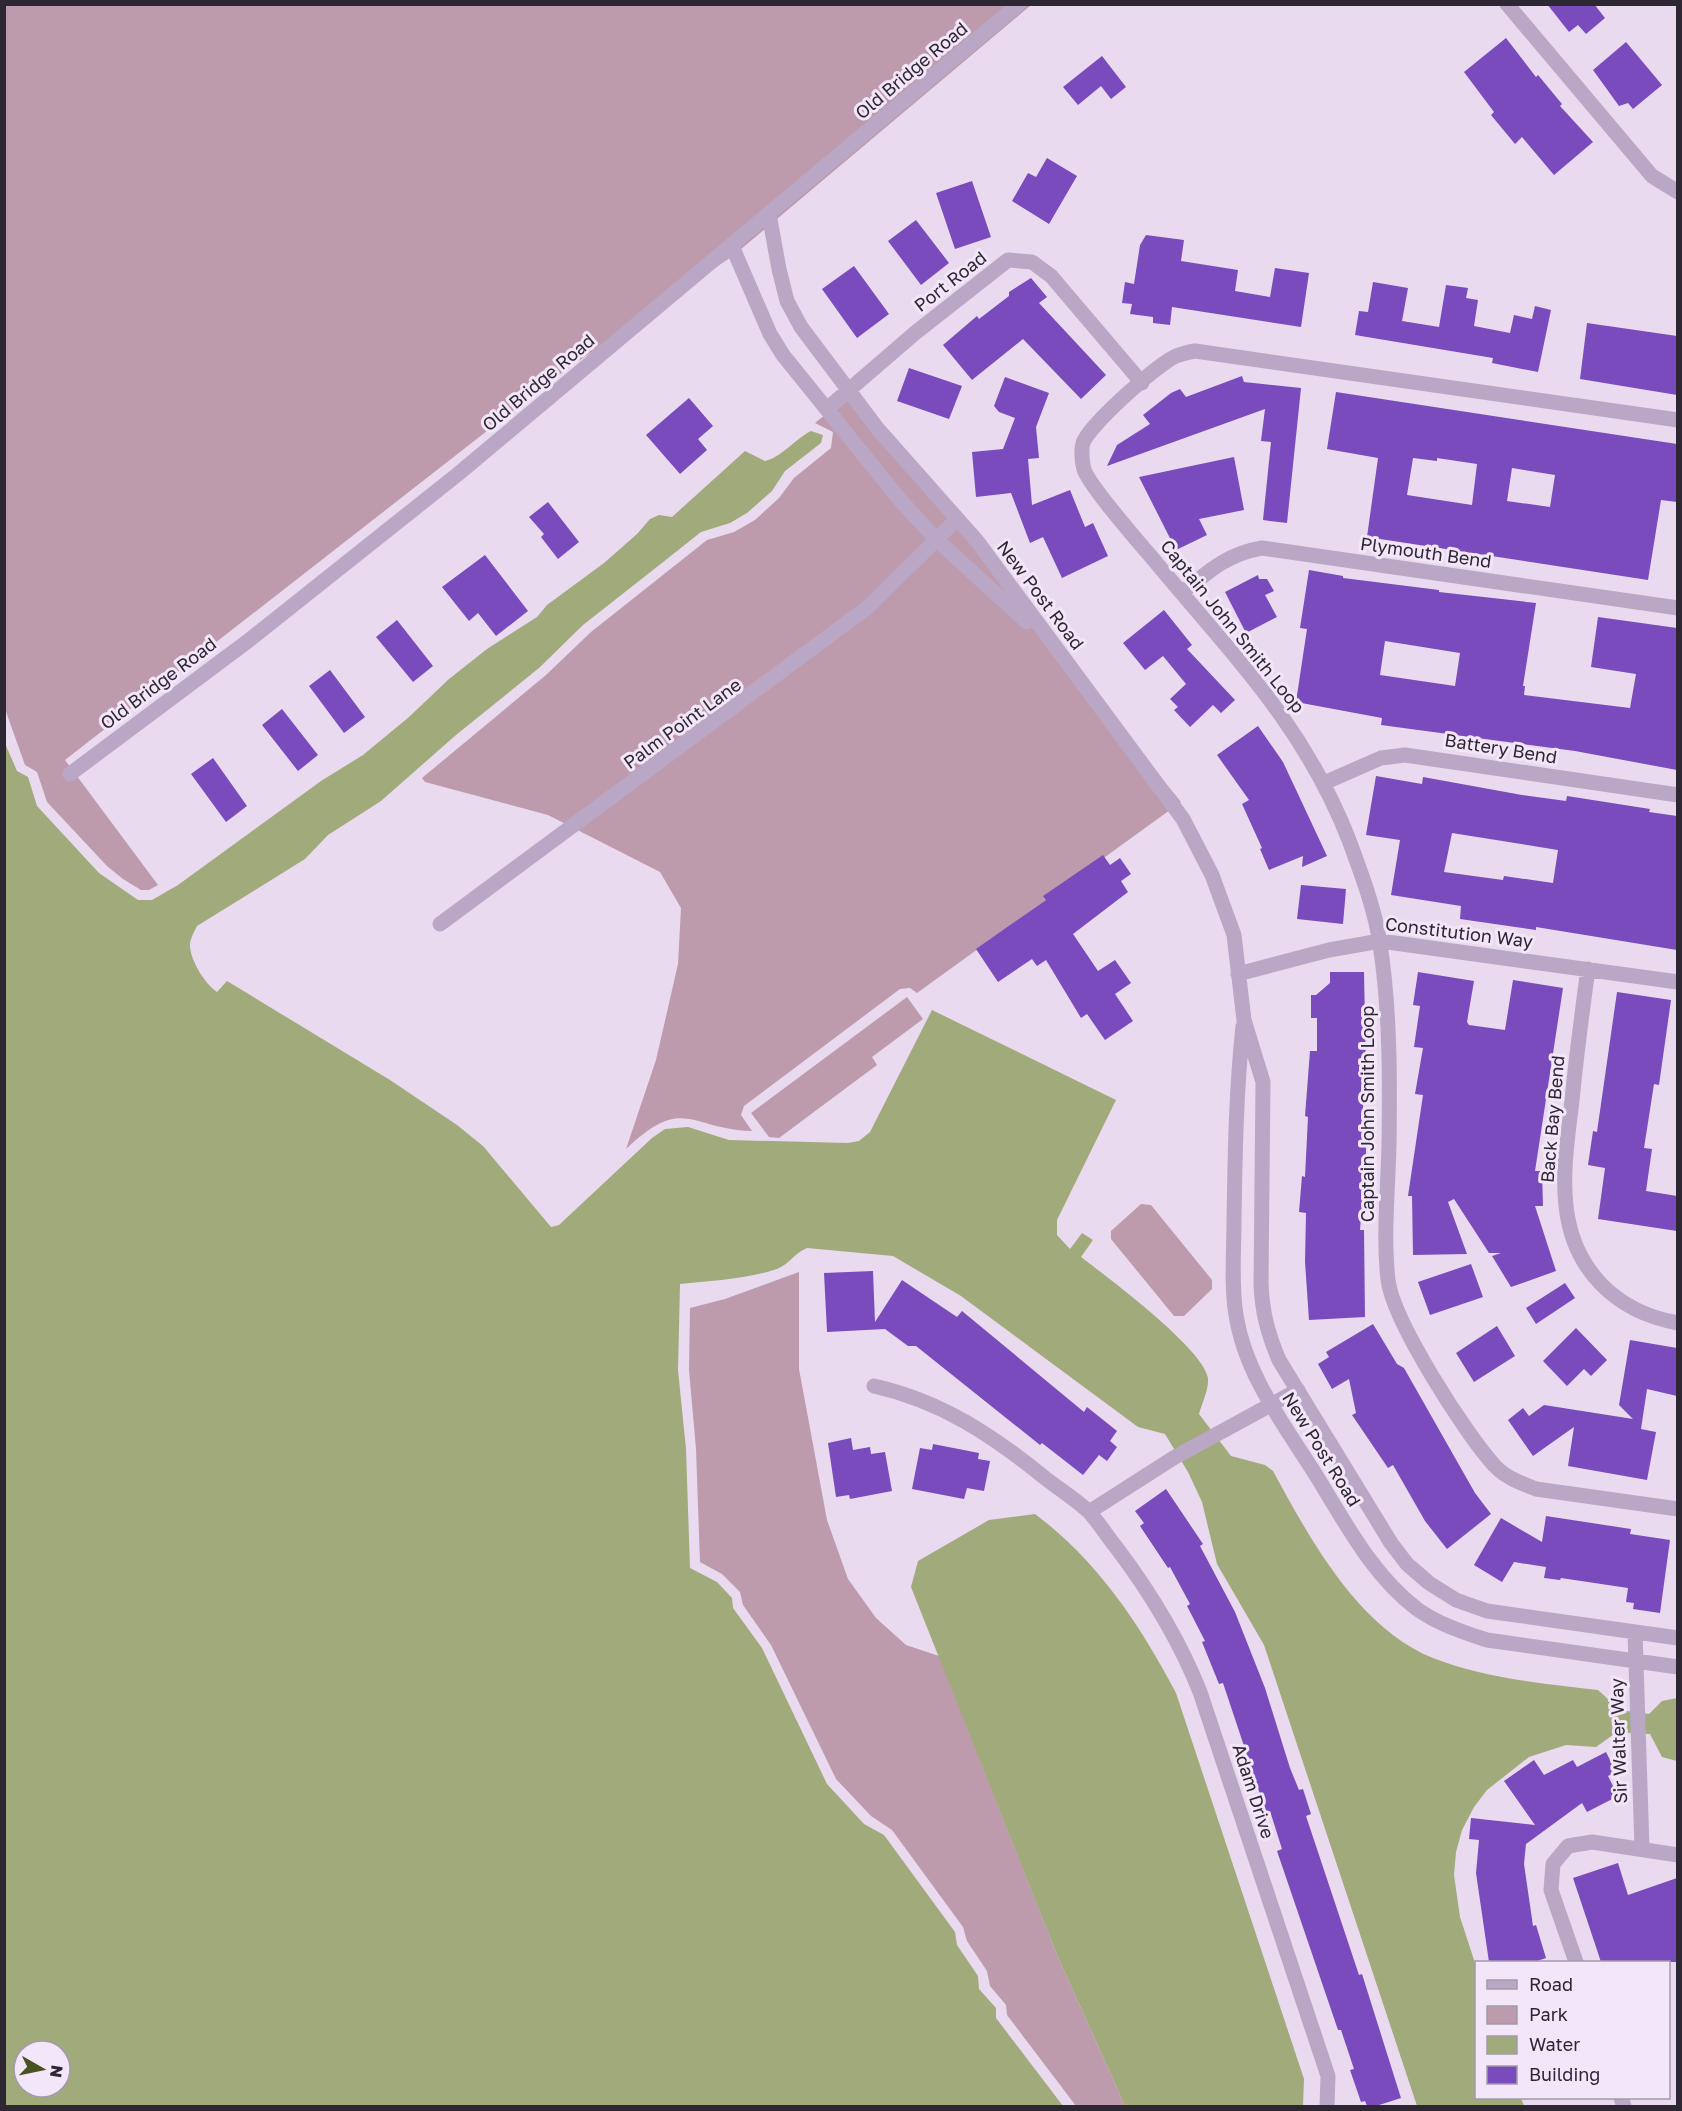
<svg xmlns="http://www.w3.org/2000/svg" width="1682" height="2111" viewBox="0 0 1682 2111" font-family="'Golos Text',sans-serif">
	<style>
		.green { fill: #bd9bac }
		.water { fill: #a1aa7b; fill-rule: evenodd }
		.building { fill: #794bbd; fill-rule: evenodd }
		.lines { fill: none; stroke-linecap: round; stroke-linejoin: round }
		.minor { stroke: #baa7c6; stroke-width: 15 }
		.labels { text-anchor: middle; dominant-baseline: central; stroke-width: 6; stroke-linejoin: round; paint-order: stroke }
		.street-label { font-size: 18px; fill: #2d2734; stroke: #f2e6f8 }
	</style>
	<rect width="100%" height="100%" fill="#e9daef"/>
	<path class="green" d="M5,5H1031L734,255L564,371L65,760L158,885L149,890H141L123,879L107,866L47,802L37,772L25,765L5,709Z
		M849,395L1181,802L917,993L910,988L900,989L744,1106L741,1115L752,1131C689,1129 684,1094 626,1149L656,1060L678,964L681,908L660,872L548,815L425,782L422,778L546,675L591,632L707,540L734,532L755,520L779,498L794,478L831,448L833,432L815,423Z
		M907,997L923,1019L872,1057L877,1065L779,1138L769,1137L751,1113Z
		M1141,1204L1151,1205L1212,1280V1289L1184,1316H1174L1111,1239V1231Z
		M799,1272V1369L827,1520L848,1579L876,1618L906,1645L939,1656L1057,1955L1125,2106H1076L1007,2015L1006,2005L990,1986L987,1971L967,1941L963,1927L892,1830L871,1816L836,1779L771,1645L743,1605L740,1592L722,1574L700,1562L696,1449L689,1370L690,1308L725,1299Z"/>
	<path class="water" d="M811,431L823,435L821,443L785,471L772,491L747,513L730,523L701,532L653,570L583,625L539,668L456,735L381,801L328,835L305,859L197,926C194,932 190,939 190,945C190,960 205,984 217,992L227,981L390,1080L457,1125L483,1146L551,1227L559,1225L652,1138L665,1129L688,1127L729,1140L848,1143L859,1141L870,1132L932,1010L1116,1100L1057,1220V1235L1070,1249L1082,1233L1093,1240L1081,1257C1106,1276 1204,1349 1208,1378C1209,1389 1202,1403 1199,1414L1231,1456L1265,1465L1273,1471C1310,1539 1358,1628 1433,1658C1484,1678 1544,1684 1598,1690L1609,1700L1612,1709L1649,1714L1662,1701L1677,1698V1761L1662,1757L1650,1734L1617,1732L1596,1747L1566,1745L1529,1757L1487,1790L1474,1807L1462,1830L1456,1852L1454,1875L1460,1917L1476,1966V2098H1521L1524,2106H1417L1264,1645L1217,1564L1202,1502L1188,1472L1165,1434L1138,1427L961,1296L893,1256L807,1248C794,1253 790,1264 777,1269C747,1279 711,1281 680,1284L678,1370L686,1449L690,1568L717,1582L732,1598L733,1608L762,1648L827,1784L864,1824L884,1835L955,1932L957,1945L978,1976L979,1989L996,2008V2018L1063,2106H5L4,741L17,771L28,777L37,806L99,873L138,900H152L178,885L321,781L363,755L409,717L449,679L487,649L537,617L547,605L604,563L637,534L650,519L659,515L672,517L745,451L765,461C782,457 795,439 811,431ZM24,2051H60V2087H24Z
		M1035,1514C1097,1560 1141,1626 1176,1693L1304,2079L1303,2106H1125L1057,1955L911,1587L918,1561L989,1520Z"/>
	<path class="building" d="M1547,4H1594L1605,18L1586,34L1578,25L1569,32Z
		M1506,38L1536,77L1538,75L1562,104L1560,106L1593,142L1554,175L1522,137L1515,144L1491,115L1494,112L1464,72Z
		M1626,42L1662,85L1633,109L1628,103L1619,106L1593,70Z
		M1102,56L1126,87L1111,99L1101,86L1078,105L1063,87Z
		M1047,158L1077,176L1049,224L1012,201L1028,173L1036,177Z
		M972,181L991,237L955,249L936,193Z
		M916,220L949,263L921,285L888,241Z
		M1146,235L1184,240L1181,261L1238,270L1235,291L1270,297L1275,268L1309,273L1301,327L1172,307L1170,325L1153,323V317L1130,314L1132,304L1122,303L1125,282L1134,284L1140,245Z
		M854,266L889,314L857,338L822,289Z
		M1031,278L1047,297L1039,303L1106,375L1081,399L1023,339L972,380L943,345L977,316L979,319L1009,296V292Z
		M1373,282L1408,288L1402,321L1439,327L1446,285L1468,288L1466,298L1478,300L1474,326L1510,333L1514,315L1532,319L1535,306L1551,310L1538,372L1492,363L1493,358L1355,335L1359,311L1368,312Z
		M1587,323L1677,336V395L1580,379Z
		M909,368L962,386L949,419L897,401Z
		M1242,376L1244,382L1301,388L1287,523L1263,520L1271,442L1261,441L1265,409L1107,466L1117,445L1150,424L1143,415L1171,393L1180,389L1186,397Z
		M1005,377L1049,393L1036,427L1039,458L1028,459L1032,505L1070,490L1085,527L1093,523L1108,556L1062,578L1043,537L1030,543L1011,493L976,497L972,452L1003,449L1015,418L999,412L994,406Z
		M1336,392L1677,444V502L1661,500L1648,580L1367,537L1378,458L1327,449ZM1413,458L1437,461V458L1477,464L1472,505L1407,495ZM1512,468L1555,475L1550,507L1507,501Z
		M689,398L713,426L698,439L707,450L680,474L646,435Z
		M1234,457L1244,510L1199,519L1207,535L1176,550L1139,477Z
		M548,502L579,542L558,559L541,537L544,534L529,517Z
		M485,555L528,611L496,636L478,613L469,621L442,587Z
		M1309,570L1343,576V578L1439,590V592L1536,603L1523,686H1525L1524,695L1630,708L1636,674L1591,667L1598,617L1677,628V770L1575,751L1381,725L1382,718L1296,702L1307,629L1300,628ZM1385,641L1460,653L1455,686L1380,675Z
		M1258,575L1259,579H1267L1274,591L1265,595L1277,617L1246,633L1225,592Z
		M1164,610L1192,645L1187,649L1235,700L1221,713L1213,705L1190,727L1174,710L1178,707L1170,699L1186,684L1163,656L1145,670L1123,643Z
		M397,620L433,666L413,682L376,637Z
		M330,670L365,717L344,733L309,686Z
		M282,709L318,755L298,771L262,725Z
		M1258,726L1283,762L1327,856L1302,867L1303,856L1269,870L1260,849L1262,848L1242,804L1249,800L1217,755Z
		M213,758L247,806L226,822L191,774Z
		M1376,776L1422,784L1423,777L1522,795L1566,801L1567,796L1650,809L1649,812L1677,816V950L1536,927V930L1460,919L1461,906L1391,895L1400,840L1366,835ZM1452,833L1558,850L1553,883L1504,876L1503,880L1444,872Z
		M1103,855L1110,865L1120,858L1131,874L1121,881L1128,892L1073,934L1098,971L1115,960L1131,983L1115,994L1133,1021L1105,1040L1087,1014L1081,1018L1046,960L1037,966L1032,959L998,982L976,949L1046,900L1043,896Z
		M1301,885L1346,889L1343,924L1297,919Z
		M1330,972H1364L1366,1073L1361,1130H1366V1155L1360,1230H1364L1365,1317L1309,1320L1305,1262L1306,1213L1299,1212L1302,1176L1305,1177L1308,1117L1305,1116L1310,1051H1317V1018H1311V995H1316L1330,983Z
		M1418,972L1474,981L1467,1022L1469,1025L1505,1030L1513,980L1563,988L1535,1171H1542L1543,1206H1535L1556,1271L1511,1287L1492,1256L1501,1253H1489L1454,1199L1448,1202L1467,1254L1413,1255L1412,1196H1408L1423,1095L1415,1094L1423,1048L1414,1047L1420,1006L1413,1005Z
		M1617,992L1671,1000L1659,1085L1654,1084L1644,1148L1652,1149L1646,1191L1677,1196V1231L1598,1219L1605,1168L1588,1165L1593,1131L1597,1132Z
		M1471,1264L1483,1297L1430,1315L1418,1282Z
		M873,1271L875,1322L902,1280L957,1317L962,1311L1084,1412L1087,1407L1117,1431L1110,1441L1117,1447L1107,1461L1099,1455L1083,1475L1042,1443L1040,1445L916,1346H908L885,1329L827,1332L824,1273Z
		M1565,1283L1575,1298L1536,1324L1526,1308Z
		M1373,1324L1397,1364L1404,1368L1475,1493L1491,1514L1447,1549L1425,1521L1393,1465L1388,1468L1352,1415L1356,1413L1349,1379L1332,1389L1318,1364L1329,1357L1326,1352Z
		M1497,1326L1515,1356L1474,1382L1456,1353Z
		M1576,1328L1607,1360L1591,1376L1584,1369L1567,1386L1543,1361Z
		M1630,1340L1677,1348V1396L1647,1389L1641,1429L1656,1432L1647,1480L1568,1466L1574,1427L1533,1456L1508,1420L1523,1408L1529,1416L1544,1405L1633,1419L1619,1405Z
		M851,1438L853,1450L870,1447L871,1454L885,1452L892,1491L850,1499L849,1495L836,1497L828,1443Z
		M933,1444L979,1453L978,1459L990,1461L984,1491L967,1488L964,1499L912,1489L920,1448L932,1450Z
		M1166,1489L1203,1544L1200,1546L1235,1612L1265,1688L1290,1768L1299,1790L1303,1789L1311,1814L1306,1816L1359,1975L1362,1974L1401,2098L1376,2106H1367L1365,2101L1361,2102L1350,2070L1354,2069L1341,2030H1338L1277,1851L1282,1849L1270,1811L1266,1812L1223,1683L1219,1684L1202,1642L1205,1641L1187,1606L1190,1604L1170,1567L1168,1568L1140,1526L1144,1523L1135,1511Z
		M1546,1516L1631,1529L1630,1534L1670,1540L1660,1613L1633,1609L1634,1603L1626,1602L1628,1588L1561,1578L1560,1580L1544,1578L1546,1567L1514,1562L1502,1582L1474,1565L1501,1518L1542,1542Z
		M1606,1752L1616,1772L1608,1776L1618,1796L1587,1812L1582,1803L1526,1844L1524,1864L1533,1926L1536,1925L1546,1958L1534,1962H1489L1476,1873L1479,1840L1469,1839L1471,1818L1535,1825L1504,1781L1534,1760L1544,1775L1573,1760L1577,1767Z
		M1618,1863L1628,1895L1677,1878V1962H1601L1573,1878Z"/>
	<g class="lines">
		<path class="minor" d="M1507,4L1652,176L1678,192
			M769,214L779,269L787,301L801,327L877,428L977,541L1183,819L1212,875L1234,935L1244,1020L1263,1082L1261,1284C1262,1312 1268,1334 1279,1360L1391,1543L1407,1564L1429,1583L1456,1600L1487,1611L1678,1638
			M732,246L770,334L783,355L900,500L937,540L1027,622
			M828,408L915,333L1008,260L1032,262L1051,276L1142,383
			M1678,420L1195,351C1189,352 1182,354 1176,356C1158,364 1089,425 1083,443C1081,449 1082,463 1084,469C1088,485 1144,548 1158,565C1234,656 1305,727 1349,840C1361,873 1375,909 1380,944C1390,1010 1390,1078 1389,1145C1388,1190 1383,1236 1388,1280C1393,1321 1466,1435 1495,1466C1506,1478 1521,1483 1536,1489L1678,1509
			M1182,593C1209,571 1227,554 1262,548L1678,608
			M70,774L248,641L458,474L1019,4
			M1324,783L1381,758L1405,755L1678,795
			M440,924L868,607L957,519
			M1588,969C1582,1013 1576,1057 1572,1101C1568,1135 1562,1172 1566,1206C1573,1270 1616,1312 1678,1323
			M1238,974L1329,950L1380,941L1678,982
			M1243,1026C1236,1091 1235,1155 1234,1220C1234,1252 1231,1285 1236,1315C1245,1374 1283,1423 1314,1472C1344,1520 1371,1574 1417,1609C1438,1624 1463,1632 1487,1640L1678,1667
			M874,1386C941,1401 992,1435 1045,1478C1059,1489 1075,1499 1088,1511C1098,1521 1107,1536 1116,1547C1150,1592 1179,1639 1200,1692L1328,2076L1327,2106
			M1089,1512L1175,1457L1298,1390
			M1635,1632L1642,1848
			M1576,1962L1551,1890L1553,1864L1568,1846L1592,1842L1678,1855
			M1621,2098L1624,2106"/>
	</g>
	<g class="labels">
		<g class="street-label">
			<text transform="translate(911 70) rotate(-40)">Old Bridge Road</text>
			<text transform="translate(950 281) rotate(-38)">Port Road</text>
			<text transform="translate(538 382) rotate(-40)">Old Bridge Road</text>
			<text transform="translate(1426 552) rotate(8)">Plymouth Bend</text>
			<text transform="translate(1041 595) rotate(53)">New Post Road</text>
			<text transform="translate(1233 626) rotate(51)">Captain John Smith Loop</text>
			<text transform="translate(158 683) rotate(-37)">Old Bridge Road</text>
			<text transform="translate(682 723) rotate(-36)">Palm Point Lane</text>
			<text transform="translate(1501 748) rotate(9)">Battery Bend</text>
			<text transform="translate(1459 932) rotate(7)">Constitution Way</text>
			<text transform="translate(1367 1114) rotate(-90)">Captain John Smith Loop</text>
			<text transform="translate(1552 1119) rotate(-85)">Back Bay Bend</text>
			<text transform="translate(1322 1449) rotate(58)">New Post Road</text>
			<text transform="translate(1618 1741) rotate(-92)">Sir Walter Way</text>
			<text transform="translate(1254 1791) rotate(72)">Adam Drive</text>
		</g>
	</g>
	<rect width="1682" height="2111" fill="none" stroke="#2d2734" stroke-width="12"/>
	<rect x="1475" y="1961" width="195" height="138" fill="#f2e6f8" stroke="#a39aaa" stroke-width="1.5"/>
	<rect x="1487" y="1980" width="30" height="9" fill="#baa7c6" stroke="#a39aaa" stroke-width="1.5"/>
	<text x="1529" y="1991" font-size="18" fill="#2d2734">Road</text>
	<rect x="1487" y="2006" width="30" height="18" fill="#bd9bac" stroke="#a39aaa" stroke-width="1.5"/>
	<text x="1529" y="2021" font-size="18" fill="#2d2734">Park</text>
	<rect x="1487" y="2036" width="30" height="18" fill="#a1aa7b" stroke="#a39aaa" stroke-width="1.5"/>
	<text x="1529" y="2051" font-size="18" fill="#2d2734">Water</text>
	<rect x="1487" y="2066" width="30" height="18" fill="#794bbd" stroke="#a39aaa" stroke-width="1.5"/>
	<text x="1529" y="2081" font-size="18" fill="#2d2734">Building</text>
	<g transform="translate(42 2069) rotate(99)"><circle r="28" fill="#f2e6f8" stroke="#a39aaa" stroke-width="1.5"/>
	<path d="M0-4.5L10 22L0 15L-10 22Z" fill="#475220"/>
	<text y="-9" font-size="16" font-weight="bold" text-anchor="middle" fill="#2d2734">N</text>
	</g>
</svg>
